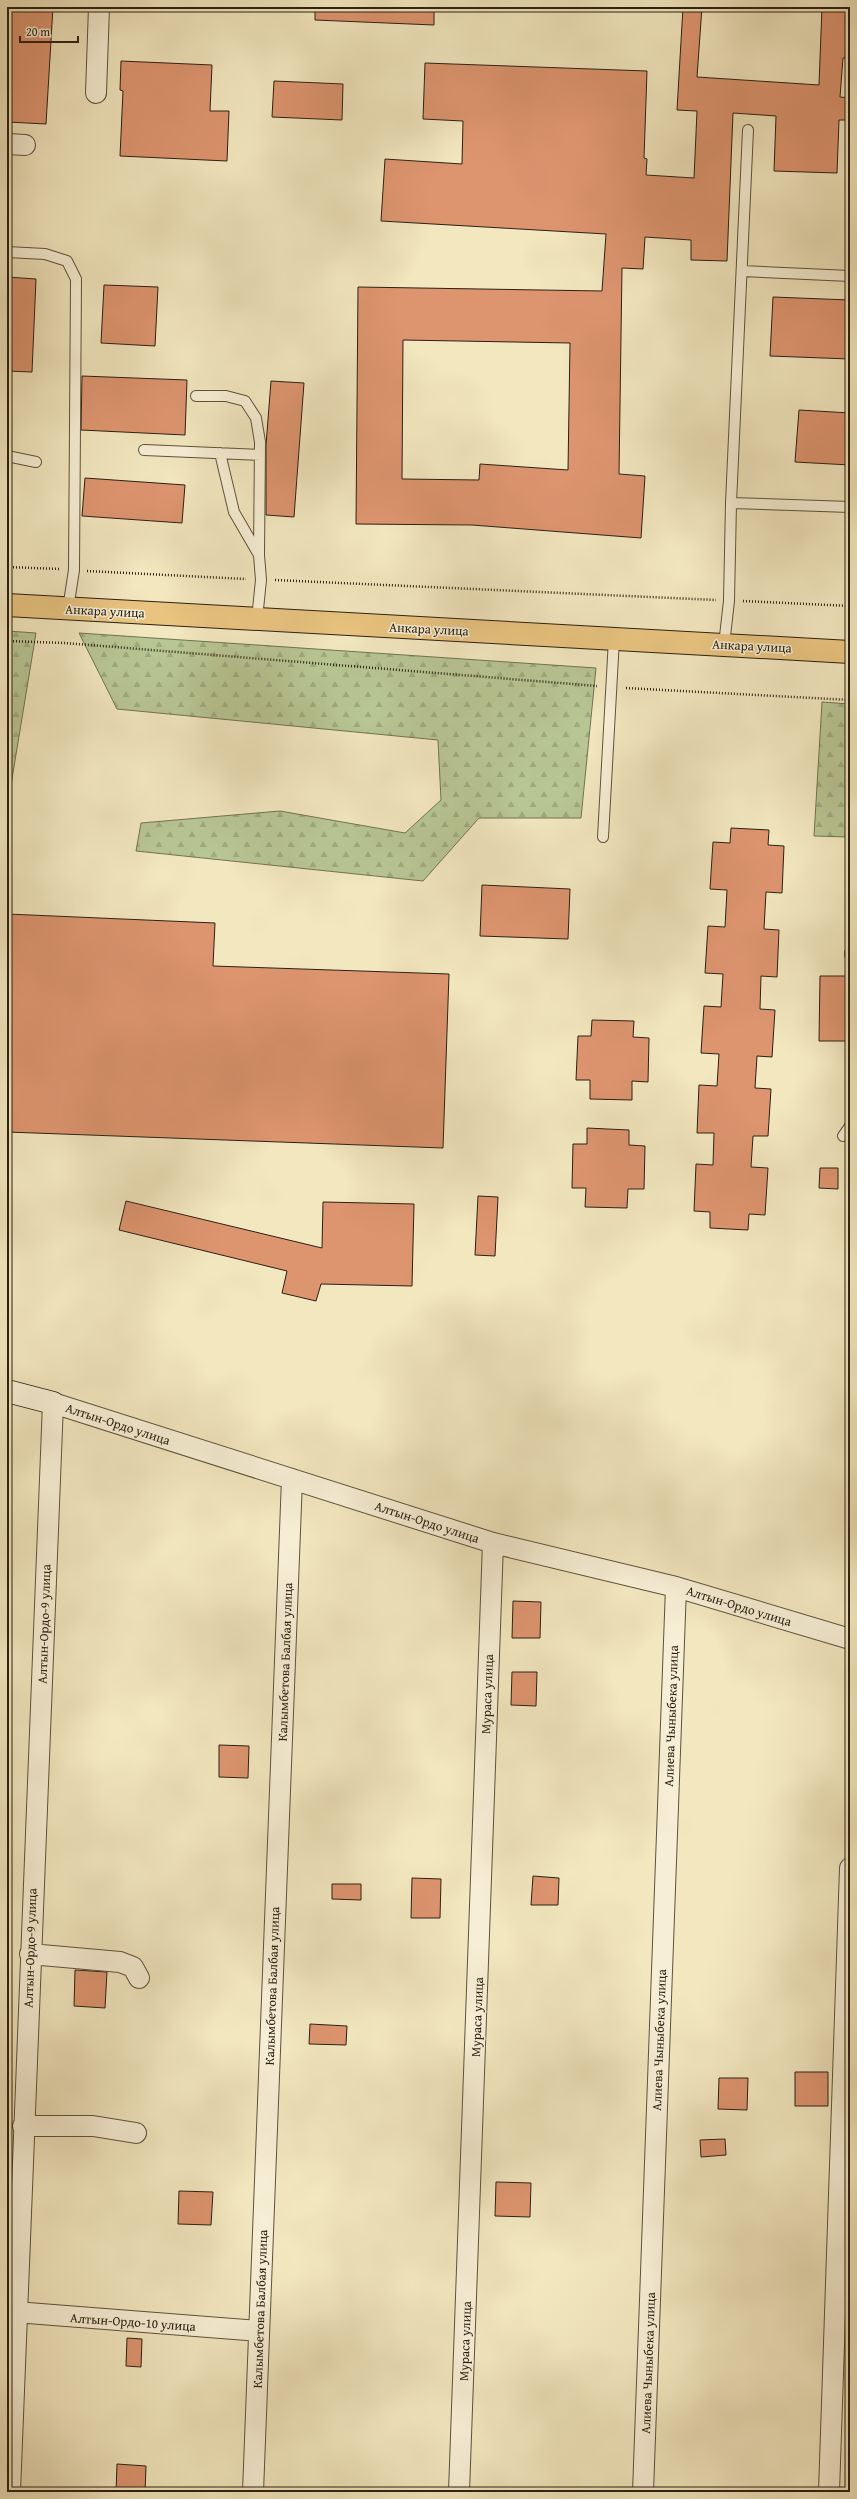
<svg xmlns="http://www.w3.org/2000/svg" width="857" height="2499" viewBox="0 0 857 2499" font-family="'Gentium Book Plus',serif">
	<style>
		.forest { fill: url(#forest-firs); stroke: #727353 }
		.building { fill: #dd9570; stroke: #2b2012; fill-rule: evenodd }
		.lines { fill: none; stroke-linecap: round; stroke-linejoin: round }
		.lane-casing { stroke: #5d523d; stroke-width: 12 }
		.street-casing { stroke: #5d523d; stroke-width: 22 }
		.secondary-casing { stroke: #2b2012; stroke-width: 24 }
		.primary-casing { stroke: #2b2012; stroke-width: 24 }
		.path { stroke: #2b2012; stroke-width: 2.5; stroke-dasharray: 1 2; stroke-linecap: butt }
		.lane { stroke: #f7efd5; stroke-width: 10 }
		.street { stroke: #f7efd5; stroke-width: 20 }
		.secondary { stroke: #f7efd5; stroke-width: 22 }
		.primary { stroke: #e9c480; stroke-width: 22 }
		.labels { text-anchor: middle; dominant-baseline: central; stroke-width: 3; stroke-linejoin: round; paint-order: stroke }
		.street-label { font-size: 13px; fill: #2b2012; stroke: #f7efd5 }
	</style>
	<defs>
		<pattern id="forest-firs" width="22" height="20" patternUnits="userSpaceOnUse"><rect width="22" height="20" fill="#b8c694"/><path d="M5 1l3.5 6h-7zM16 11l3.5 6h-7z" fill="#9eaa7f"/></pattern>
	</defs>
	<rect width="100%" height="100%" fill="#f2e7bf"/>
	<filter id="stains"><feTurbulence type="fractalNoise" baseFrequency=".005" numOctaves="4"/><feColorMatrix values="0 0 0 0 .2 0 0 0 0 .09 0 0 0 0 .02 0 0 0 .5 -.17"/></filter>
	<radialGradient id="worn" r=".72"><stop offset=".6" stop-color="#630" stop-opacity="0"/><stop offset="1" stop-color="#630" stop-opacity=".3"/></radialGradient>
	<path class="forest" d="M7,631L36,633L11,785H7Z
		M79,633L596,668L581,818H479L423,881L136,851L141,823L280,811L405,833L441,800L438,740L117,709Z
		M822,702L850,704V837L814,836Z"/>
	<path class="building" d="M7,7H53L46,124L7,122Z
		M315,7H434V25L315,20Z
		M683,7H702L697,77L819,85L822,7H850V58H843L840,97L850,98V120H839L837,173L774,171L776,116L733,113L727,261L691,260V240L645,237L643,269L622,268L619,474L645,476L641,538L472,525L356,524L358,287L602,291L606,234L381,221L385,159L462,164L463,121L423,119L425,63L647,71L644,158L647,159L646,175L694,178L697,111L677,110ZM403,340L570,343L568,470L480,464L479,480L402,479Z
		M121,61L212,65L210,111H229L227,161L120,156L123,91L120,90Z
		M274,81L343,84L342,120L272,117Z
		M7,277L36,279L32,372L7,371Z
		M104,285L158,287L155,346L101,343Z
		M773,297L850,300V359L770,356Z
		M82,376L187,380L185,435L81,430Z
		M271,381L304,383L294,517L266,515V445Z
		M799,410L850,413V465L795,462Z
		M85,478L185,485L182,523L82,516Z
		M731,828L769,830L768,845L784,846L782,893L766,892L764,929L779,930L777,977L761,976L760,1009L775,1010L772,1057L757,1056L755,1088L771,1089L768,1136H753L751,1167L768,1168L765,1215L749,1214L748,1230L710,1228V1212L694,1211L696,1164L713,1165L714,1133H697L699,1085L717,1086L719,1054L701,1053L704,1006L721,1007L723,974L705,973L708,926L725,927L727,890L710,889L713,842L730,843Z
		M482,885L570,889L568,939L480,936Z
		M7,914L215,923L213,966L449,974L443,1148L7,1132Z
		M820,976H850V1041H819Z
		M592,1020L634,1021L633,1037L649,1038L648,1082L632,1081V1100L590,1099V1080H576L578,1036H591Z
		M587,1128L629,1130V1145L645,1146L644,1189H628L627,1208L585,1207L586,1188H572L573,1144H587Z
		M820,1168H838V1189L819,1188Z
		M478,1196L498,1197L495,1256L475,1255Z
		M126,1201L322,1248L323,1202L414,1204L412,1286L321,1284L316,1301L282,1293L287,1271L119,1230Z
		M513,1601L541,1602L540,1638H512Z
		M512,1672H537L536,1706L511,1705Z
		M219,1745L249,1746L248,1778L219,1777Z
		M533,1876L559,1878L558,1905H531Z
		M412,1878L441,1879L440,1918H411Z
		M332,1884H361V1900L332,1899Z
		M75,1970L107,1972L105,2008L74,2006Z
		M310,2024L347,2026L346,2045L309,2044Z
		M795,2072H828V2106H795Z
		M719,2078H748L747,2110L718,2109Z
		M725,2139L726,2155L701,2157L700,2140Z
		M496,2182L531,2183L530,2217L495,2216Z
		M179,2191L213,2192L211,2225L178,2224Z
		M127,2338L142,2339L141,2367L126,2366Z
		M117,2464L146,2466L145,2492H116Z"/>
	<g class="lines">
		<g class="lane-casing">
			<path id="lane" d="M7,252L45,254L67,261L76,279L74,570L68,609
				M742,271L850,276
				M196,396H226L245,401L256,418L260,442L259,555L261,580L257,619
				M144,450L260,455
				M220,453L234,512L259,555
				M7,456L36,462
				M731,503L850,507
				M724,645L729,601L731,503L748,130
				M603,837L614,639
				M850,955V953
				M843,1136L850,1126"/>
		</g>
		<g class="street-casing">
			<path id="street" d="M96,93L99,7
				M7,144L25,145
				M30,1954L120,1962L133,1967L139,1978
				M23,2126H93L136,2133
				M7,2309L15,2312L259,2331
				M10,2492L53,1403L493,1543L676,1587L850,1639
				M253,2492L292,1479
				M459,2492L493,1543
				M643,2492L676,1587
				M829,2492L850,1868"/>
		</g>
		<g class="secondary-casing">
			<path id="secondary" d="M7,1391L53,1403"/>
		</g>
		<g class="primary-casing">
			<path id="primary" d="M7,605L850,652"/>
		</g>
		<path class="path" d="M7,567L60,569
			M87,571L246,579
			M275,580L716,600
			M743,601L850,606
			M7,641L65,643L597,686
			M626,688L850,700"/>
		<use href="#lane" class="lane"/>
		<use href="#street" class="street"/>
		<use href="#secondary" class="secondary"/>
		<use href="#primary" class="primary"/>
	</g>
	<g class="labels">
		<g class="street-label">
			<text transform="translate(105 611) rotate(3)">Анкара улица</text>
			<text transform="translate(429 629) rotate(3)">Анкара улица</text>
			<text transform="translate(752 646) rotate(3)">Анкара улица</text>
			<text transform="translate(118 1424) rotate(18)">Алтын-Ордо улица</text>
			<text transform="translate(427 1522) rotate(18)">Алтын-Ордо улица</text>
			<text transform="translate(739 1606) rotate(17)">Алтын-Ордо улица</text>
			<text transform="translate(44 1624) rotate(-88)">Алтын-Ордо-9 улица</text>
			<text transform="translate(285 1662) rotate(-88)">Калымбетова Балбая улица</text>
			<text transform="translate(487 1694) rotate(-88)">Мураса улица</text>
			<text transform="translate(671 1716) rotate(-88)">Алиева Чыныбека улица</text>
			<text transform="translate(30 1948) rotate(-88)">Алтын-Ордо-9 улица</text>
			<text transform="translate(272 1986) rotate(-88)">Калымбетова Балбая улица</text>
			<text transform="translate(477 2017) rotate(-88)">Мураса улица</text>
			<text transform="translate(659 2040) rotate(-88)">Алиева Чыныбека улица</text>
			<text transform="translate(260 2309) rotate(-88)">Калымбетова Балбая улица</text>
			<text transform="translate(133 2322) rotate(4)">Алтын-Ордо-10 улица</text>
			<text transform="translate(465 2341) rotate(-88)">Мураса улица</text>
			<text transform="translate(648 2363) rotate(-88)">Алиева Чыныбека улица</text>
		</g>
	</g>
	<rect width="857" height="2499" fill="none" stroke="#f2e7bf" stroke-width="24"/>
	<rect x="8" y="8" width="841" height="2483" fill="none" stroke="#2b2012" stroke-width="2"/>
	<rect x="12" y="12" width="833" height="2475" fill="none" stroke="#2b2012"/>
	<path d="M20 36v6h58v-6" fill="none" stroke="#2b2012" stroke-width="2"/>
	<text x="26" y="36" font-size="12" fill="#2b2012" stroke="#f7efd5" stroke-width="3" paint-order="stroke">20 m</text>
	<rect width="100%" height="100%" filter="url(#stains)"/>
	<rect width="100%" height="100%" fill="url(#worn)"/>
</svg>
